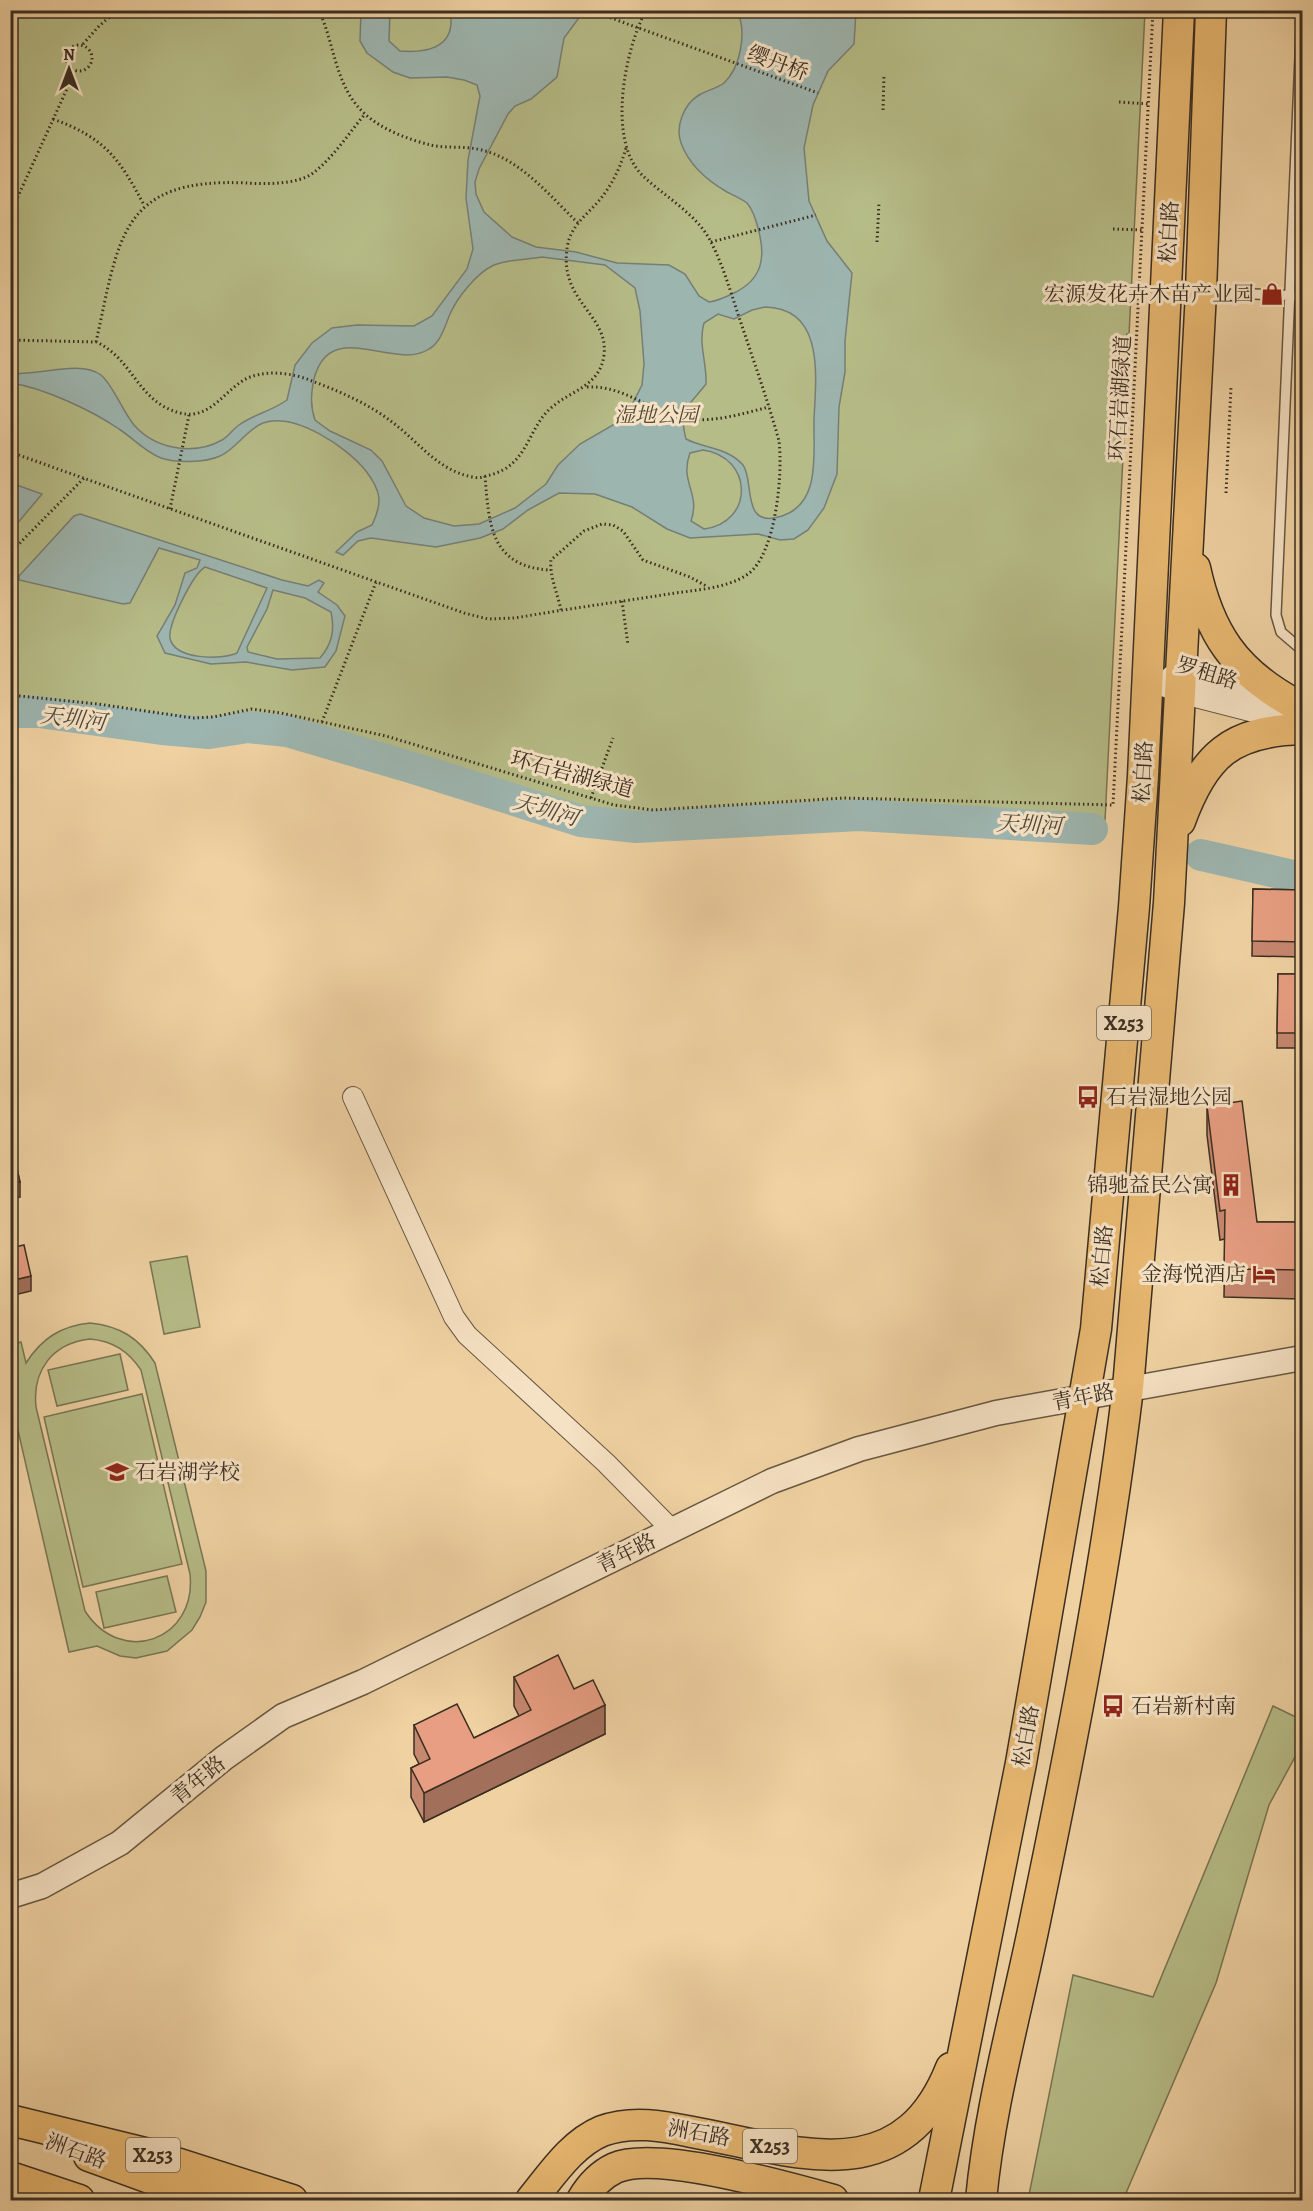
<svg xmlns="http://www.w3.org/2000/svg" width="1313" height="2211" viewBox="0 0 1313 2211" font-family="Alegreya,'Noto Serif SC',serif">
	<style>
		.green { fill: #b6bc87; stroke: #787554; stroke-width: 1.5; fill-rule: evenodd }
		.water { fill: #9db5af; stroke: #767f76; stroke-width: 1.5; fill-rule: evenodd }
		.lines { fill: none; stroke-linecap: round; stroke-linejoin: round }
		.river { stroke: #9db5af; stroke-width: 32 }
		.service-casing { stroke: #685741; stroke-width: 12 }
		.minor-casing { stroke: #685741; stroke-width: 22 }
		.tertiary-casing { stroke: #685741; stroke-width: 27 }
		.primary-casing { stroke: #3b2e21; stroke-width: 33 }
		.path { stroke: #3b2e21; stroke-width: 3; stroke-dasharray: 1.5 3; stroke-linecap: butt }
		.service { stroke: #f5e1c3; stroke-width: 9 }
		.minor { stroke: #f5e1c3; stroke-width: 20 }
		.tertiary { stroke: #f5e1c3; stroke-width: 24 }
		.primary { stroke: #e8b871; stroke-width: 30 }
		.wall { fill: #c78870; stroke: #3b2e21; stroke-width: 1.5 }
		.shaded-wall { fill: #a26f5b; stroke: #3b2e21; stroke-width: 1.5 }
		.building { fill: #e79e82; stroke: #3b2e21; stroke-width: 1.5 }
		.labels { text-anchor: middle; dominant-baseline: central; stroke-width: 6; stroke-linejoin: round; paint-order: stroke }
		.shield { fill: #f5e1c3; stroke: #736452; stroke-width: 1.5 }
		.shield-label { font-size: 20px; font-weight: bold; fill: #3b2e21 }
		.street-label { font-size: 21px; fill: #3b2e21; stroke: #f5e1c3 }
		.poi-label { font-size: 21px; fill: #3b2e21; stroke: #f5e1c3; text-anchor: end }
		.park-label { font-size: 21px; font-style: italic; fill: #544a35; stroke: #f5e1c3 }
		.water-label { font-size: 22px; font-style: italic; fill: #4f493d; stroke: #f5e1c3 }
	</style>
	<rect width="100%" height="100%" fill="#efd1a2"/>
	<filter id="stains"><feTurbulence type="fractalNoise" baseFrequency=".00333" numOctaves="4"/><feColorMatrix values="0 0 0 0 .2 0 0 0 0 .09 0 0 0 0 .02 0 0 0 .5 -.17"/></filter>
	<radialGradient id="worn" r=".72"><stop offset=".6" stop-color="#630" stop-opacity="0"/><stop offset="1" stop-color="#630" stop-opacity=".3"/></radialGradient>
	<path class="green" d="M10,11H1145L1105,821L858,809L634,821L579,815L410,758L276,722L238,720L202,726L146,723L11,704Z
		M187,1256L200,1327L164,1334L150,1262Z
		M90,1323C120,1326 139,1338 155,1363L206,1571V1602L200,1617L192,1630L167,1651L136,1658L120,1656L97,1646L69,1652L11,1400L10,1345L21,1342L26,1363C42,1338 61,1326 90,1323ZM90,1339C113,1341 128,1351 141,1370L190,1574C197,1641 121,1667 85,1611L36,1407C32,1370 53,1343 90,1339Z
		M120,1354L128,1390L57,1406L48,1370Z
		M142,1394L182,1564L83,1587L44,1417Z
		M167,1576L176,1612L104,1628L96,1592Z
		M1273,1706L1302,1720V1744L1269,1805L1216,1983L1123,2200H1028L1073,1975L1153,1997Z"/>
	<path class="water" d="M361,11H390L389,41L400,51C424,53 453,49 451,18L445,11H584L564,38L557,77L531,99L515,106L508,114L479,169L475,182L476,194L484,212L512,237L536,247L576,252L617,263L669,265L685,274L699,296L709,302C718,301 726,297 734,293C763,279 766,257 758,228C756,220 753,210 747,203C742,199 733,195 727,192C708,181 689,165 681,143C675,126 684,104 699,95C707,90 716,89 724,83C741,67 747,31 737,11H856L854,44L828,71L813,105L804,148L809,201L827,241L852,273L845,341V372L839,407L837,474L824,508L808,530L794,539L780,540L758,534L690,538L667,529L632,507L595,494L559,493L528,510L503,529L480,538L436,547L371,538L358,541L343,555L336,552L357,532L372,525C383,502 381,491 366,471C347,447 295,412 263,423C247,429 236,449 220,456C205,463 176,463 161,458C145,452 133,438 119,429C91,410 44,388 11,383V373C36,377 79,359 101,375C113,385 123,412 134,425C155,449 194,456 222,440C228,437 233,429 239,425C254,414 272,411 287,400L295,365L312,343L332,328L357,325L414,326L432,316L467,269L473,249L466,198L468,160L480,96L477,85L464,80L447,77L410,78L393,72L367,53L360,41ZM542,257L605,265L635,288L640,311L644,364L642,385L625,418L580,444L558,465L546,484L515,508L479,524L454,526L424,518L406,506L382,461L371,450L330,431L315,420C310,405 311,394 314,379C330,316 395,372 429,349C441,342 445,326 450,314C457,298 476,274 492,266C506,259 526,260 542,257ZM765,307C825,308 816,377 814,419C813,451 822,503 782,516C740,530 755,481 743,465C727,447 705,449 686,439C678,409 689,406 706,384C707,363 698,343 704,323L718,314L734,319L752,310ZM703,450C753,457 755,522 704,529L691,521C701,493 679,482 690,453Z
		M11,483L42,494L11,531L10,483Z
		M80,514L282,580L308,586L319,580L324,583L318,592L337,605L345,616L336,651L325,667L292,670L246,662L211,664L165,653L157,636L175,605L185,573L197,568L200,560L159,548L130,603L123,604L19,580V576L74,516ZM205,567L267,588L237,653C222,660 174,660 170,638C168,624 193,574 205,567ZM273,590L305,598L331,612C335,630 332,644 320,658L277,659L248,652L247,647L267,609Z"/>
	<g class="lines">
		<path class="river" d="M10,712H39L162,729L209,733L248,727L287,731L410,767L581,821L636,827L859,815L1092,829
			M1201,855L1302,878"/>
		<g class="service-casing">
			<path id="service" d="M1302,10L1276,615L1281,632L1302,650
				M1206,292L1302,296"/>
		</g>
		<g class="minor-casing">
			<path id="minor" d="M1171,676L1181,674L1274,698
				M1147,679L1180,693L1297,723
				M353,1097L454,1317L467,1335L606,1463L672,1530"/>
		</g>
		<g class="tertiary-casing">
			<path id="tertiary" d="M10,1896L42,1886L120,1843L224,1758L283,1716L363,1682L772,1481L859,1449L996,1413L1302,1358"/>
		</g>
		<g class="primary-casing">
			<path id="primary" d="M1195,568C1209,633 1235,671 1293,703
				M1180,821C1204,755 1231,731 1302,729
				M10,2120L145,2153L292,2200
				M89,2156L210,2200
				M10,2177L79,2200
				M531,2200C551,2176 571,2144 602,2131C632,2120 663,2126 692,2132C795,2151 901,2194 951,2068
				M582,2200C589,2188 600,2175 615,2168C655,2150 787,2187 833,2200
				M934,2200L1021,1763L1096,1329L1134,907L1143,776L1179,10
				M981,2200C990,2104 1017,2011 1036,1916C1072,1743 1107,1563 1128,1388L1169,903L1201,292L1211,10"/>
		</g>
		<path class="path" d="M308,10L321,15C335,48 336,88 365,114C381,129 409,140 431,145C448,149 467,145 485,151C522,161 551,197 578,223
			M589,10L818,93
			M83,44L99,26L118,10
			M66 58a13 13 0 1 1 26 0a13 13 0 1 1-26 0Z
			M1119,102L1149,104
			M883,110L884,74
			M53,119C105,138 119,158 144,205
			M10,214L66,91L72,69
			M1113,229L1143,230
			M711,242L816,215
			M877,242L879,203
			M10,340L96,342C133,358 137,402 180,413C212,421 225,387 250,377C269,370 293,373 312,381C339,391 369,404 392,422C419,442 438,471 473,477C479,479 485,476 490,475C529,465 527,428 552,407C572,390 600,386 604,355C609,313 556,301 568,243C572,226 586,215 597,203C611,187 620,169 626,148
			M96,342C119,240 119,177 246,183C265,184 297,185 313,173C333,158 349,133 365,114
			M587,387C621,385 646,408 678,417C707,425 741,414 769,407
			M1124,434L1128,332
			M10,452L464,613L488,619L515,618C566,609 618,602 669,594C693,590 727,589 748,574C776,554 783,473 779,441C768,401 754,362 741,323C732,297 724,267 711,242C697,214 665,197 643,176C606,140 625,50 646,10
			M485,476C489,524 490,566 549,570
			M1226,493L1231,387
			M170,509L189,415
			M10,553L84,478
			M622,601L628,645
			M561,610C558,595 549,575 551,560L584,531L602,524L613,525L623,531L643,560L690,577L708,587
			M10,695L98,704L193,718L213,717L252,709L281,713L386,736L614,805L653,810L844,798L1113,805L1153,10
			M322,722L376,582
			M591,798L613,738"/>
		<use href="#service" class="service"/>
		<use href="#minor" class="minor"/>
		<use href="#tertiary" class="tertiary"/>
		<use href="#primary" class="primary"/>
	</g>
	<path class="wall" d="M1253,889L1302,890V957L1252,956Z
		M1278,974H1302V1048H1277Z
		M1207,1106L1257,1222H1302V1299L1224,1297L1225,1239L1220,1240L1207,1135Z
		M10,1138L20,1182V1197L10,1198Z
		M514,1677L574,1689L605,1734L424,1822L411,1797V1768L419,1764L414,1754V1725L474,1738L519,1716L514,1706Z
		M1302,1791V1809L1301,1808V1793Z"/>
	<path class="shaded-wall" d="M31,1276V1291L10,1296V1281Z
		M12,1400V1415L10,1416V1401Z
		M605,1705V1734L424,1822V1793Z"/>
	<path class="building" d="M1253,889L1302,890V942L1252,941Z
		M1278,974H1302V1033H1277Z
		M1242,1101L1257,1222H1302V1270L1224,1269L1225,1210L1220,1211L1207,1106Z
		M10,1138L20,1182L10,1183Z
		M24,1245L31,1276L10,1281V1248Z
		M558,1655L574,1689L593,1680L605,1705L424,1793L411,1768L430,1759L414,1725L457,1704L474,1738L531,1710L514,1677Z"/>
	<defs>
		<g id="shop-bare" transform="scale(1.8)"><path d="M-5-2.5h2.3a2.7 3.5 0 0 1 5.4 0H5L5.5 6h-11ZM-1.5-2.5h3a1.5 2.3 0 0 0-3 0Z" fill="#8f2418" stroke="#f5e1c3" stroke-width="2.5" paint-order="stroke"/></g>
		<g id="bus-bare" transform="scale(1.8)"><path d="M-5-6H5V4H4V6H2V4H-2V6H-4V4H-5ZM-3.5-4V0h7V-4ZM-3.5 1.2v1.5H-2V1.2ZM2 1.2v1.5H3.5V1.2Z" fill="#8f2418" stroke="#f5e1c3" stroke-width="2.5" paint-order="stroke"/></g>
		<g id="building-bare" transform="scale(1.8)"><path d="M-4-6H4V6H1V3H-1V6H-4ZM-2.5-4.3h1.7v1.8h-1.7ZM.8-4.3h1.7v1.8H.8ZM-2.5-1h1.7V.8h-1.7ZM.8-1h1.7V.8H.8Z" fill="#8f2418" stroke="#f5e1c3" stroke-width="2.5" paint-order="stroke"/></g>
		<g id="hotel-bare" transform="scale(1.8)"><path d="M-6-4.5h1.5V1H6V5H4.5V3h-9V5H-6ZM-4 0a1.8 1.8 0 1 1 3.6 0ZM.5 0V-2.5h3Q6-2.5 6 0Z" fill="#8f2418" stroke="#f5e1c3" stroke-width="2.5" paint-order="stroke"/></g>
		<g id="school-bare" transform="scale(1.8)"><path d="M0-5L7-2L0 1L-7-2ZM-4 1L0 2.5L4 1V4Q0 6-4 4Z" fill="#8f2418" stroke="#f5e1c3" stroke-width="2.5" paint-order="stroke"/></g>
	</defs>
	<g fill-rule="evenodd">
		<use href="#shop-bare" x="1272" y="294"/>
		<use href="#bus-bare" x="1088" y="1097"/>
		<use href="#building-bare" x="1231" y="1185"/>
		<use href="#hotel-bare" x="1264" y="1274"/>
		<use href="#school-bare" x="117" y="1472"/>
		<use href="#bus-bare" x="1113" y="1706"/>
	</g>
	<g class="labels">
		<g class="shield">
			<rect x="1097" y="1006" width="54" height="34" rx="4.5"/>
			<rect x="743" y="2129" width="54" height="34" rx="4.5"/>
			<rect x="126" y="2138" width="54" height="34" rx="4.5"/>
		</g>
		<g class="shield-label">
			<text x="1124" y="1023">X253</text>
			<text x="770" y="2146">X253</text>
			<text x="153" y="2155">X253</text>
		</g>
		<g class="street-label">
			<text transform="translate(778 63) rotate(20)">缨丹桥</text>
			<text transform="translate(1169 232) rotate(-87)">松白路</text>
			<text transform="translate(1120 398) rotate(-87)">环石岩湖绿道</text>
			<text transform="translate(1207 673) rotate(17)">罗租路</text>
			<text transform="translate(1143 772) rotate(-87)">松白路</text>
			<text transform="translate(572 774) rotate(15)">环石岩湖绿道</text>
			<text transform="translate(1102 1256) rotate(-85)">松白路</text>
			<text transform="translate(1083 1397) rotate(-11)">青年路</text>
			<text transform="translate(626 1553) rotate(-26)">青年路</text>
			<text transform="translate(1026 1736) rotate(-80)">松白路</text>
			<text transform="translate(198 1780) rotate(-39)">青年路</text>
			<text transform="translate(699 2133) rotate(10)">洲石路</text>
			<text transform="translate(76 2151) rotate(20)">洲石路</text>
		</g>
		<g class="poi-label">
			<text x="1254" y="294">宏源发花卉木苗产业园</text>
			<text x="1106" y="1097" text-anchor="start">石岩湿地公园</text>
			<text x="1213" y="1185">锦驰益民公寓</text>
			<text x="1246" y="1274">金海悦酒店</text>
			<text x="135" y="1472" text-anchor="start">石岩湖学校</text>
			<text x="1131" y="1706" text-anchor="start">石岩新村南</text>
		</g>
		<g class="park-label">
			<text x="656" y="415">湿地公园</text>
		</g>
		<g class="water-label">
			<text transform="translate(73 719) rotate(7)">天圳河</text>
			<text transform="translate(546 810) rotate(16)">天圳河</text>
			<text transform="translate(1029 825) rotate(3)">天圳河</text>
		</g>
	</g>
	<rect width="1313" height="2211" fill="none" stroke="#efd1a2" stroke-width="36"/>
	<rect x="12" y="12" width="1289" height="2187" fill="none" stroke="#3b2e21" stroke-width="3"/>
	<rect x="18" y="18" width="1277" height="2175" fill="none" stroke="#3b2e21" stroke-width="1.5"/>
	<g transform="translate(69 69)" stroke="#f5e1c3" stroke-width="4.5" paint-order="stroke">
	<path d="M0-4.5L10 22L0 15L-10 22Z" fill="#3b2e21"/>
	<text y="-9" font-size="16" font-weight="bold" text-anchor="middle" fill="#3b2e21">N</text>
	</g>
	<rect width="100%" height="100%" filter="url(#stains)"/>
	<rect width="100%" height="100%" fill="url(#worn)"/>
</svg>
